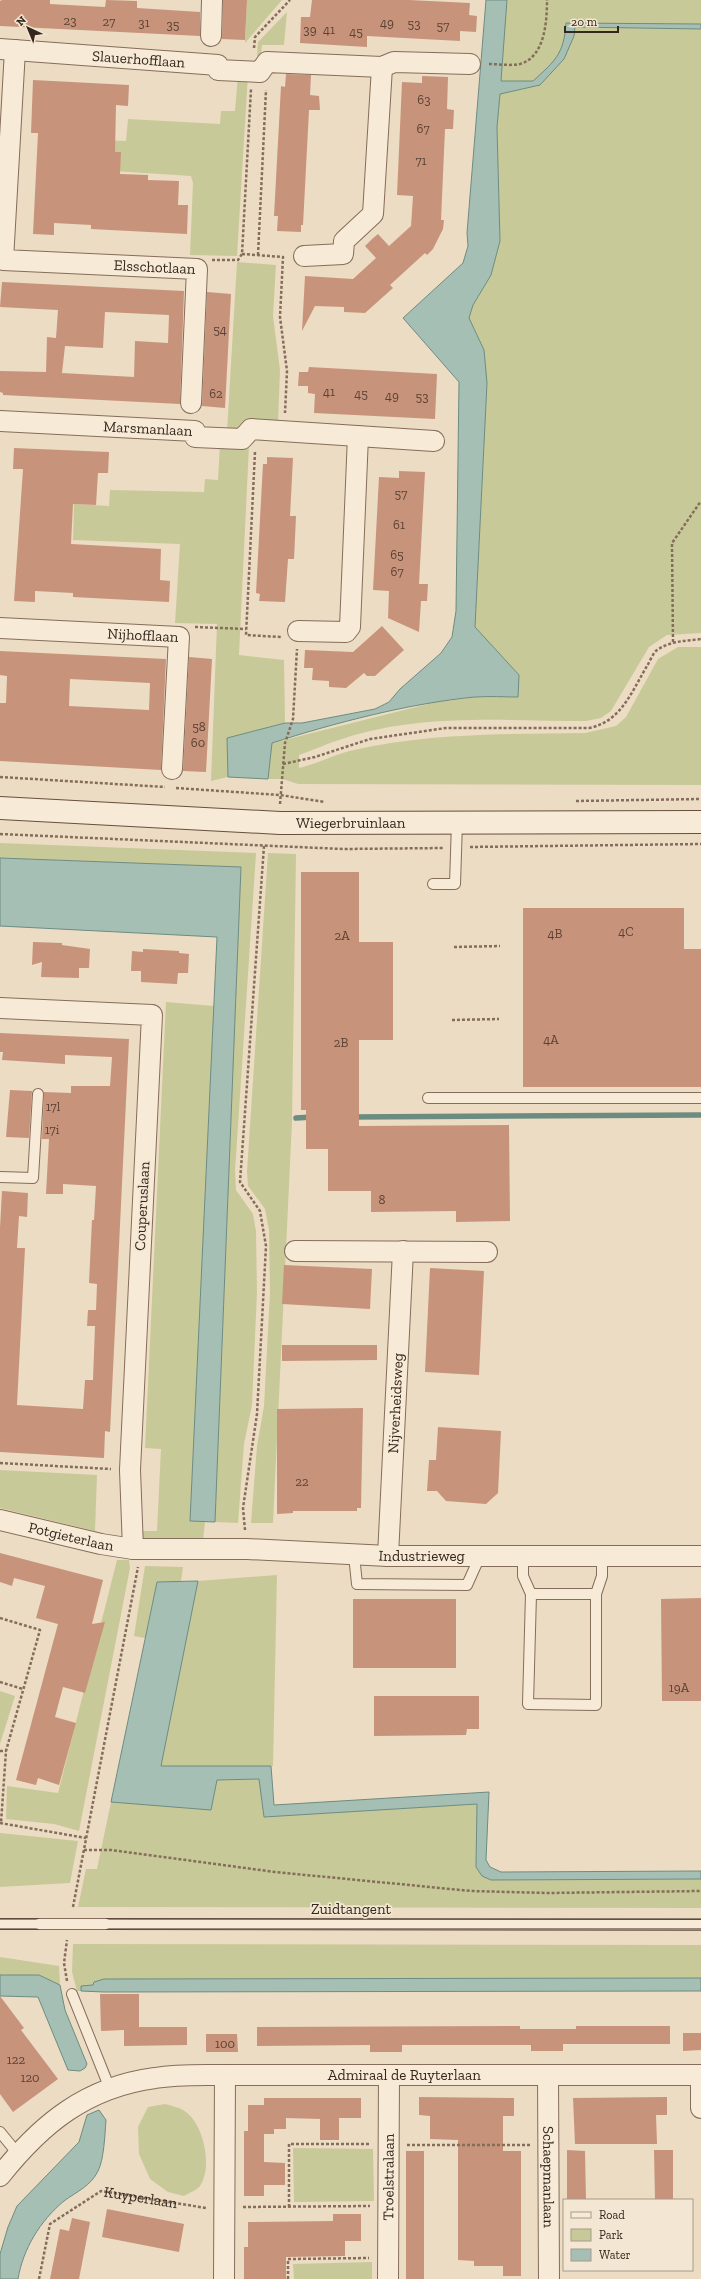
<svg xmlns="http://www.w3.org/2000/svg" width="701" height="2279" viewBox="0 0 701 2279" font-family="'Zilla Slab',serif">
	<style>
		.green { fill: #c8c998 }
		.water { fill: #a5bfb5; stroke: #6d8c81 }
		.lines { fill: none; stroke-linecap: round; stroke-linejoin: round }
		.stream { stroke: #6d8c81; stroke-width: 5.5 }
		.building { fill: #c8937b; fill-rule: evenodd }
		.lane-casing { stroke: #856d5b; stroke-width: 12 }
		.street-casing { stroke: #856d5b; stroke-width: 22 }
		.secondary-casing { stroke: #674e3e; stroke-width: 24 }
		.path { stroke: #856d5b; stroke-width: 2.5; stroke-dasharray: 3 2; stroke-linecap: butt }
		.lane { stroke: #f7ead6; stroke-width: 10 }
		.street { stroke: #f7ead6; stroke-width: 20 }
		.secondary { stroke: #f7ead6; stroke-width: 22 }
		.tram { stroke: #36271e; stroke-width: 1 }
		.lane-bridge-casing { stroke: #856d5b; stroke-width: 12; stroke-linecap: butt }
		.lane-bridge { stroke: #f7ead6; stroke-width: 10 }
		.labels { text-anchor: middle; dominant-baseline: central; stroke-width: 3.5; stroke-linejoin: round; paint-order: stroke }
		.number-label { font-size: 13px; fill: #5a4235 }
		.street-label { font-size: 15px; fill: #36271e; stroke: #f3e7d3 }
	</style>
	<rect width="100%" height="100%" fill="#ecdcc3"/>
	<path class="green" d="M247,0H282L245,43Z
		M507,0H701V633L667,635L649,647L611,711L601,718L586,721C505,721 420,713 342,739C328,743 314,750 299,755V768C317,764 335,754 354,750C429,733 507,734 585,733L616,726L626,717L658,659L678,647H701V785L298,784L283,779H268L272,743L436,702L477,697H518L519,675L475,628L487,383L484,350L469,318L473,305L491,275L500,241L497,127Z
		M287,12L284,45H262L261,54L257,57L258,42Z
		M238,74H248L237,256L190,255L193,183L191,176L98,170L100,140L126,141L128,119L220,124L221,111H235Z
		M237,262L276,265L273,316L280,370L278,423L227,432Z
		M220,444L249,445L239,655L284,660L285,723L227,738L228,777L211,781L217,624L175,623L180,544L73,540L74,504L109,506L110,490L204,492L205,479L218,480Z
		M0,843L256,853L235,1171L236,1190L253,1214L256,1231L257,1292L252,1405L244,1444L238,1523L215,1522L241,867L0,858Z
		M268,853L296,854L292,1122L273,1523H251L257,1446L264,1406L270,1292L269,1230L265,1209L248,1186L247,1171Z
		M166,1002L214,1006L190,1521L205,1522L203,1540H140L135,1531H157L161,1449L145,1448Z
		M0,1470L97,1475L95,1531L0,1508Z
		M117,1560H129L130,1568L79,1831L54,1824L6,1819L7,1786L58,1793Z
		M145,1566L183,1567L181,1581L157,1582L145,1638L134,1636Z
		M277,1575L273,1766H161L198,1581Z
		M0,1691L15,1696L0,1744Z
		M260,1779L264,1817L477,1804L476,1867L491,1880L701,1879V1908L78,1907L86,1869H97L111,1802L211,1810L217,1780Z
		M0,1833L78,1841L70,1883L0,1887Z
		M73,1944L701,1945V1978L104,1979L93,1985L82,1986L81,1991H77L72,1972Z
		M0,1957L59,1966L60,1985L39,1975H0Z
		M165,2104C171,2106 178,2107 183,2110C204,2122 213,2167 200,2186C197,2190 189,2193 184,2196L168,2192L150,2179L139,2154L138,2127L148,2107Z
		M293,2148L373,2149L374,2201L294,2202Z
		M372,2262V2279H294L293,2264Z"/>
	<path class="water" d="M486,0H507L501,81H533C555,61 564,54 566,23L701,24V29L575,27L574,36L564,59L540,85L500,94L497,127L500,241L491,275L473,305L469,318L484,350L487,383L475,627L519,675L518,697C504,697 489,696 475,697C411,703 334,723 272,743L268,779L228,777L227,738L285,723H302L375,709L389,702L400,689L441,653L452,637L456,611L459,382L403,318L463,263L468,246L467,233Z
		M0,858L241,867L215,1522L190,1521L217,937L0,926Z
		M198,1581L161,1766H271L274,1805L489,1792L486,1860L490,1867L501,1872L701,1871V1879L491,1880L482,1876L476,1867L477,1804L264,1817L259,1779L217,1780L211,1810L111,1802L157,1582Z
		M0,1975H39L60,1985L65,2010L87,2064L85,2068L80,2071L68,2070L38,1997L0,1996Z
		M701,1978V1991L104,1992L81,1991V1986L93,1985L94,1982L104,1979Z
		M99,2110L106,2120C105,2133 104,2160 98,2171C91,2186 76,2192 64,2201C40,2221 23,2249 18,2279H0V2254L8,2227L17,2206L79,2142L87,2115Z"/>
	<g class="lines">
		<path class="stream" d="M351,1117L701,1115
			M296,1118L313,1117"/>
	</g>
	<path class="building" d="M2,0H50V4L105,7L106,0L137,1V8L200,12V36L0,26V1Z
		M223,0H247L245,40L222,39Z
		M312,0H409L470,3L469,15L477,16L476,32L460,31V41L367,36V47L300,43L301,17H310Z
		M286,74L311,75L310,95L319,96L320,110H309L303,225H301V232L277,231L278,216H274L281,86L285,87Z
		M422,76L448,77L447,109L454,110L453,129H445L441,220H444L443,229L433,249L427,255L425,253L390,285L393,288L365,313L344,312V307L315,306L302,331L305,276L353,279L376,258L365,246L371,240L378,234L389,246L411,226L413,196L397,195L402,82L422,83Z
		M33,80L129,85L128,106L116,105L115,152H121L120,174L148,175V180L179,181L178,205H188L187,234L91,229V225L54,223V235L33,234L38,133H31Z
		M2,282L184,291L180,404L3,395V393L0,392V371L46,372L47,337L56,338L58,310L0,307ZM105,312L169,315L168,343L135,341L134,377L62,373L65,346L103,348Z
		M207,292L231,294L225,408L202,406Z
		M309,367L437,374L435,419L314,413L315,394L308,393V386H298L299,372H308Z
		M14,448L109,452L108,473H98L96,505L73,504L71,544L161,549L160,580L170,581L169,602L73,597V593L35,591V602L14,601L23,469H13Z
		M267,457L293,458L290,516H296L294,559H288L285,602L259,601L260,594L256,593L263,464H267Z
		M399,471L425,472L419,584H428L427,601H421L419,632L388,618L389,591L373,590L379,477L399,478Z
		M382,626L404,650L375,676H367L364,673L346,688L329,687V681L312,680L313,668H304L305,650L353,652Z
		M0,651L166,659L161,770L0,761V703H6L7,676L0,675ZM70,679L150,683L149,710L69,706Z
		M189,657L212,659L206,772L183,771Z
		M301,872H359V942H393V1040H359V1126L509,1125L510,1221L456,1222V1211L371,1212V1191H328V1149H306V1110H301Z
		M523,908H684V949H701V1087H523Z
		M33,942L62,943V945L90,949L89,968H79V978L41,977L42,962L32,965Z
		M143,949L179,951V953L189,954L188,973H178L177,984L141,982V971H131L132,951L143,952Z
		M0,1033L129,1039L110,1432L105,1431L104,1458L0,1452V1228L2,1191L28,1193L27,1217L19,1216L17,1248H25L17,1405L83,1409L85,1380H93L95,1326H87L88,1310H96L97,1284L89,1283L92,1220H94L96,1186L63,1184V1194H46L49,1139H42L44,1092L71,1093V1086H110L112,1057L65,1055V1064L2,1060L3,1052H0Z
		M10,1090L32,1091L29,1138L6,1137Z
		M284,1265L372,1269L370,1309L282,1304Z
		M430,1268L484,1271L479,1375L425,1372Z
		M282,1345H377V1360L282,1361Z
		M363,1408L361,1508H357V1511H293V1513L277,1514V1409Z
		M438,1427L501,1431L498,1493L486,1504L446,1501L437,1491H427L429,1460H436Z
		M0,1553L103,1580L92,1624L105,1622L85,1693L63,1687L55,1717L76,1723L59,1785L38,1778L36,1785L16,1780L58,1624L36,1618L45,1586L14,1578L12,1586L0,1582Z
		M701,1598V1701H662L661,1599Z
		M353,1599H456V1668H353Z
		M374,1696H479V1729H467L466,1735L374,1736Z
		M100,1994H139V2027H187V2045L124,2046V2030L101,2031Z
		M0,1996L24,2028L21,2030L58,2079L13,2112L0,2094Z
		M520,2026V2029H576V2026H670V2044H563V2051H531V2045H402V2052H370V2045L257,2046V2027Z
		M683,2033H701V2050L683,2051Z
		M206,2034H237L238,2052H206Z
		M419,2097L514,2098V2116H503V2151H521V2276H503V2266H474V2261L458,2260V2140L430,2139V2116L419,2115Z
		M667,2097V2115H656L657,2144H575L573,2098Z
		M264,2098H361V2118H339V2140H320V2119L286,2118V2129H274V2134H264V2162L285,2163V2185H264V2196H244V2131H248V2105H264Z
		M567,2150L585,2151L586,2200H567Z
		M654,2150H673V2200H655Z
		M406,2151H424V2279H406Z
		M107,2209L184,2224L179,2252L102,2237Z
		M333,2214H361V2241H345V2256L286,2257V2279H244V2247H248V2222L333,2221Z
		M72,2218L90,2222L79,2279H50L60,2229L69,2231Z"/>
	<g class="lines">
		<g class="lane-casing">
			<path id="lane" d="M433,884H455L457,822
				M428,1098H701
				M0,1177L33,1178L38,1094
				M354,1555L357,1584L467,1585L480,1556
				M523,1556V1576L531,1594L528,1704L596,1705V1594L602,1576V1556
				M531,1594H596
				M0,1924H39
				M106,1924L701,1925
				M72,1994L110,2089
				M0,2132L18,2154"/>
		</g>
		<g class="street-casing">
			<g id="street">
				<path d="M211,36L212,0"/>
				<path id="s2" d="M0,49L218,65V70L260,72L267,62L382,67L394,62L470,64"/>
				<path id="s3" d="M15,50L3,260L197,269L191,403"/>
				<path d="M304,256L343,254L344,241L373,214L382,67"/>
				<path id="s4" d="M0,421L195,431V437L242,439L251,429L434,441"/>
				<path id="s5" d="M0,628L179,637L172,769"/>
				<path d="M298,631L346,632L350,627L358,436"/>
				<path d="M0,1008L152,1015L130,1470L133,1549"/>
				<path d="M295,1251L487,1252"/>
				<path id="s6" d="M0,1520L101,1544L133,1549H247L388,1556H701"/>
				<path id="s7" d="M388,1556L403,1251"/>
				<path id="s8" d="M548,2075L549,2279"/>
				<path d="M701,2075V2108"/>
				<path id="s9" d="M0,2176C42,2123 87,2087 155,2078C178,2074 202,2075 225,2075H701"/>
				<path d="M224,2279L225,2075"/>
				<path id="s10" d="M388,2279L389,2075"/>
			</g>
		</g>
		<g class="secondary-casing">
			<g id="secondary">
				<path id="s11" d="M0,808L280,823L701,822"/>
			</g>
		</g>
		<g class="path">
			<path d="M254,48L255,37L290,0"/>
			<path d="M489,64C498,64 510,66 520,64C545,57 547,21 547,0"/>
			<path d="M242,254L283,257L280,317L287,371L285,413"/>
			<path d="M258,255L266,90"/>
			<path d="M212,260H238L242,254L251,89"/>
			<path d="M255,452L246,635L281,637"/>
			<path d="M195,627L246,629"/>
			<path d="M673,642L672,543L701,501"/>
			<path d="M283,764L315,757L370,739L446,728H589C621,722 632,691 647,666C650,661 653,653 657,650C670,641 685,641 701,639"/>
			<path d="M0,777L165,787"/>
			<path d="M176,788L280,795L325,802"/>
			<path d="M576,801L701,799"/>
			<path d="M280,804L285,743L293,719L297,649"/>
			<path d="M0,834L343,849L443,848"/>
			<path d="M470,847L701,844"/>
			<path d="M454,947L500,946"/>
			<path d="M452,1020L499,1019"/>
			<path d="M0,1463L111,1469"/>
			<path d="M245,1530L243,1508L257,1414L266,1246L260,1211L240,1182L264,846"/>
			<path d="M0,1618L40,1630L6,1751L1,1823"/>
			<path d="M0,1682L23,1689"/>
			<path d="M0,1751H6"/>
			<path d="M0,1823L86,1838"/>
			<path d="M84,1850H111L275,1872L471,1891L547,1893L701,1891"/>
			<path d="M73,1907L138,1567"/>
			<path d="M67,1981L64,1963L67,1940"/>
			<path d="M407,2145H530"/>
			<path d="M243,2207L370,2206"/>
			<path d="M289,2207V2144H371"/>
			<path id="s1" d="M39,2279L50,2224L101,2191L206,2208"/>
			<path d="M288,2279V2259L369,2258"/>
		</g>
		<use href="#lane" class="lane"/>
		<use href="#street" class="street"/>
		<use href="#secondary" class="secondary"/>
		<path class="tram" d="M0,1919H701
			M0,1929H701"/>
		<g class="lane-bridge-casing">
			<path id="lane-bridge" d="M39,1924H106"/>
		</g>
		<use href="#lane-bridge" class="lane-bridge"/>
	</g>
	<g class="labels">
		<g class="number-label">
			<text x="70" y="20">23</text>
			<text x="109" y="21">27</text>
			<text x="144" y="22">31</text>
			<text x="387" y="22">49</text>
			<text x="414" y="23">53</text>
			<text x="173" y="24">35</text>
			<text x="443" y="25">57</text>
			<text x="310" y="29">39</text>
			<text x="329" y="29">41</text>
			<text x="356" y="31">45</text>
			<text x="424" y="99">63</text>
			<text x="423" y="128">67</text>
			<text x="421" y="160">71</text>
			<text x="220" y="329">54</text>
			<text x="329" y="391">41</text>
			<text x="216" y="393">62</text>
			<text x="361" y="393">45</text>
			<text x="392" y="395">49</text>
			<text x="422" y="396">53</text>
			<text x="401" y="493">57</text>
			<text x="399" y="524">61</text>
			<text x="397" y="554">65</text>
			<text x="397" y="571">67</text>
			<text x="199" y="726">58</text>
			<text x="198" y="742">60</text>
			<text x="626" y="931">4C</text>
			<text x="555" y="933">4B</text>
			<text x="342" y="935">2A</text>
			<text x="551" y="1039">4A</text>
			<text x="341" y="1042">2B</text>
			<text x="53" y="1106">17l</text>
			<text x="52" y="1129">17i</text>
			<text x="382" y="1199">8</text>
			<text x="302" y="1481">22</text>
			<text x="679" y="1687">19A</text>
			<text x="225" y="2043">100</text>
			<text x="16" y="2059">122</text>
			<text x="30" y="2077">120</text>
		</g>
		<g class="street-label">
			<text stroke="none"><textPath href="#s2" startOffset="139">Slauerhofflaan</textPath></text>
			<text stroke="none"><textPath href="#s3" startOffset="362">Elsschotlaan</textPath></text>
			<text stroke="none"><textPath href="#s4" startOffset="148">Marsmanlaan</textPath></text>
			<text stroke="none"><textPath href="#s5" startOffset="143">Nijhofflaan</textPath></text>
			<text stroke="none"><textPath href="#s11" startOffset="351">Wiegerbruinlaan</textPath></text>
			<text transform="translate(142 1206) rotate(-87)">Couperuslaan</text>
			<text stroke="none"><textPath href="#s7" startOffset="153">Nijverheidsweg</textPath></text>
			<text stroke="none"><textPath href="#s6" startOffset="73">Potgieterlaan</textPath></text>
			<text stroke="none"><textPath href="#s6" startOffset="425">Industrieweg</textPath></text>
			<text x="351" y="1909">Zuidtangent</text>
			<text stroke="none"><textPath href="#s9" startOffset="438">Admiraal de Ruyterlaan</textPath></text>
			<text stroke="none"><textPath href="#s10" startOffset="102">Troelstralaan</textPath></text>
			<text stroke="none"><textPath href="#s8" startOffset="102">Schaepmanlaan</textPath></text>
			<text stroke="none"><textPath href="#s1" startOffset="157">Kuyperlaan</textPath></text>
		</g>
	</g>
	<rect x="563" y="2199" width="130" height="72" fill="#f3e7d3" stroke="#a79a8b"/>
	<rect x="571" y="2212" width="20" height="6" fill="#f7ead6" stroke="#a79a8b"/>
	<text x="599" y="2219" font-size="12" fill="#36271e">Road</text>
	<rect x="571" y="2229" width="20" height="12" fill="#c8c998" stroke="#a79a8b"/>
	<text x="599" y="2239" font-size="12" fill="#36271e">Park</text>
	<rect x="571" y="2249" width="20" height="12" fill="#a5bfb5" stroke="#a79a8b"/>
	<text x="599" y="2259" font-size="12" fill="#36271e">Water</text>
	<g transform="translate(28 28) rotate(316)" stroke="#f3e7d3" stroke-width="3" paint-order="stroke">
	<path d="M0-3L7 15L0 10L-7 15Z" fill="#36271e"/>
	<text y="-6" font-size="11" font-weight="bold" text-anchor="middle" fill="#36271e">N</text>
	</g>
	<path d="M565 26v6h53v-6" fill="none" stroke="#36271e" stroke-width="2"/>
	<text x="571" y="26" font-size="12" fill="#36271e" stroke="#f3e7d3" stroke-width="3" paint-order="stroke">20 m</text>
</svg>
